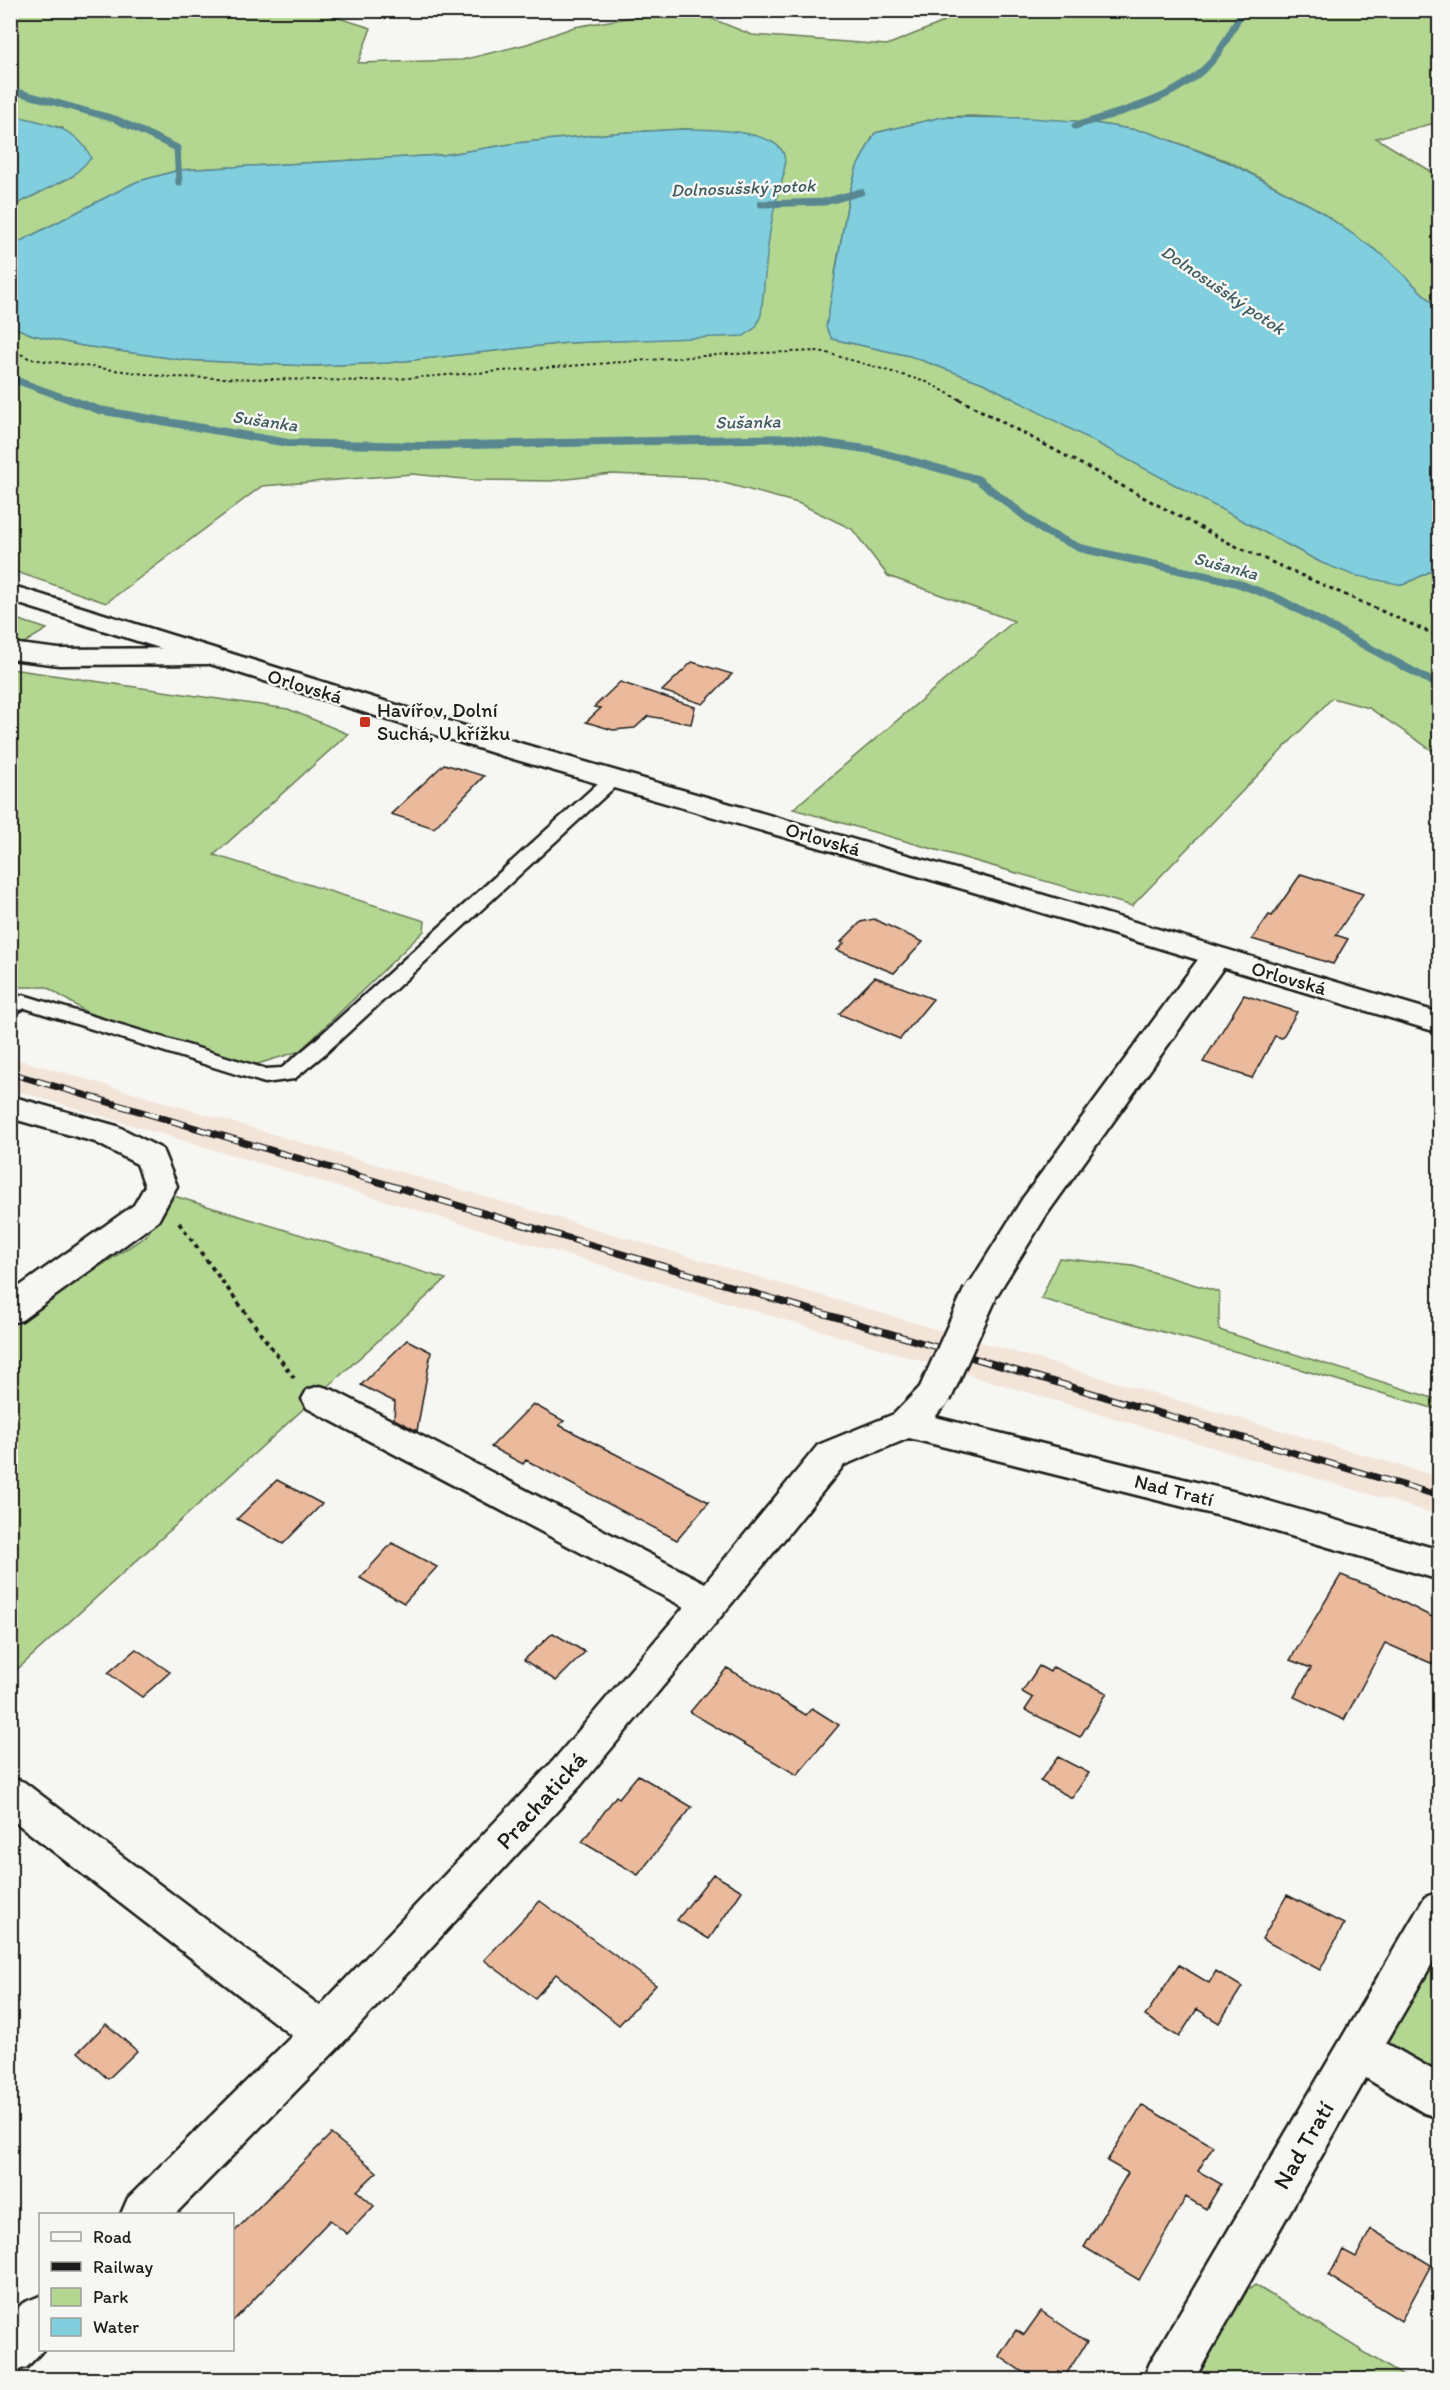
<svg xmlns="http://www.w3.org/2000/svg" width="1450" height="2390" viewBox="0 0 1450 2390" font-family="Itim,sans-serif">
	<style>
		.built { fill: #f3e4d8 }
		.green { fill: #b3d791; stroke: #687a56; stroke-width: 1.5 }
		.water { fill: #81cfde; stroke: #598790; stroke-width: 1.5 }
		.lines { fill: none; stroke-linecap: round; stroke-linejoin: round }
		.stream-far1 { stroke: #598790; stroke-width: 7 }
		.stream { stroke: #598790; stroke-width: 8 }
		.building { fill: #ebba9c; stroke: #1c1c1c; stroke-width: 1.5 }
		.lane-casing { stroke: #1c1c1c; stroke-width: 5 }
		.street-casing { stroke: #1c1c1c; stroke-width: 5 }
		.secondary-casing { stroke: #1c1c1c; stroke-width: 5 }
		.path-far2 { stroke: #1c1c1c; stroke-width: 2; stroke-dasharray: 3 3; stroke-linecap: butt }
		.path-far1 { stroke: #1c1c1c; stroke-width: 3; stroke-dasharray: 4 4; stroke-linecap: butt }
		.path { stroke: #1c1c1c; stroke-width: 4; stroke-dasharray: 4.5 4.5; stroke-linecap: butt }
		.lane { fill: #f6f6f2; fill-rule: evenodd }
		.street { fill: #f6f6f2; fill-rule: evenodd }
		.secondary { fill: #f6f6f2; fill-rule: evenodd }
		.rail-casing { stroke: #1c1c1c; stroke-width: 7 }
		.rail { stroke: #f6f6f2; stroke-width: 4.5; stroke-dasharray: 14; stroke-linecap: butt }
		.street-bridge-casing { stroke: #1c1c1c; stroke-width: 38; stroke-linecap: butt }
		.street-bridge { stroke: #f6f6f2; stroke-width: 33 }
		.poi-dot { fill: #c8321e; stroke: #f6f6f2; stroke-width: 2 }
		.labels { text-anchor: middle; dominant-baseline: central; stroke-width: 5; stroke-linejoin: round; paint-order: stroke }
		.far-water-label { font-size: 18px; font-style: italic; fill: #3f5b60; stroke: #f6f6f2 }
		.street-label { font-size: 20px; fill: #1c1c1c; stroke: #f6f6f2 }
		.poi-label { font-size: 20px; fill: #1c1c1c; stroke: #f6f6f2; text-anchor: start }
		.near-street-label { font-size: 24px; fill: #1c1c1c; stroke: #f6f6f2 }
	</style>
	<rect width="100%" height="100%" fill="#f6f6f2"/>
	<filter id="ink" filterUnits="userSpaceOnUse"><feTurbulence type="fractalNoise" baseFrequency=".0167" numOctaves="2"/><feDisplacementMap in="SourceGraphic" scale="12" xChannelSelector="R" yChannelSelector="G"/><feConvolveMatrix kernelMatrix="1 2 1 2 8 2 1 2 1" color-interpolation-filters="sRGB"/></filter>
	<g filter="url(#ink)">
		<path class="built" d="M10,1057L1439,1477V1515L11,1089Z"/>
		<path class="green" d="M251,10V15L271,11H316L371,28L358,63L462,60L527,44L574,27L668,11H716L710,18L752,35L887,45L939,24L961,11H1439V122L1376,138L1439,176V309L1384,256L1315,208L1230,162L1148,132L1088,122L972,116L942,117L875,133L857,167L849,195L835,273L832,339L910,356L986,384L1322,563L1403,585L1439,567V755L1369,708L1332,698L1132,906L793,809L1014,621L888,576L852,529L798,503L705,478L612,474L550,481L474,480L412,474L262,486L106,603L11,570V326L33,335L83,346L184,360L311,366L387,363L567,343L690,337L773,207L784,173L742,134L684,129L614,133L517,143L443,155L179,170L136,182L11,246V207L73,176L63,128L11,115V11Z
			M10,617L47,629L11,651Z
			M11,669L288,709L348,734L214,855L425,921L424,931L300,1051L251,1066L114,1030L47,987H11Z
			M174,1196L446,1279L11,1675V1325L146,1236Z
			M1059,1258L1133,1266L1219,1292V1330L1439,1400V1410L1289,1366L1041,1299Z
			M1439,1950V2080L1385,2049Z
			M1255,2285L1408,2379L1193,2380L1247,2291Z"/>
		<path class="water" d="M11,115C41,122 78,126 91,158L73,176L11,207Z
			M942,117L1029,118L1088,122L1148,132L1230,163L1315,208L1384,256L1439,309V567L1403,585L1353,575L1322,563L986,384L910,356L832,339L826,327L849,195L857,167L875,133Z
			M684,129C708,129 765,130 781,149C788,158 784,174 781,184C767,226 766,272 761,315L756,327L744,336L567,343L387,363L311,366L184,360L83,346L33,335L11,326V246L136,182L179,170L443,155L517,143L614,133Z"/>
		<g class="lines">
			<path class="stream-far1" d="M10,90L115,119L177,148L179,183
				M1075,126C1122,111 1177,100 1212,61C1225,46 1233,27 1243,10
				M761,204L824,202L861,192
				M10,378L73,401"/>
			<path class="stream" d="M69,399L99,410L288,443L424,446L791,438L872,450L977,479L1044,531L1080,548L1237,583L1279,599L1440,686"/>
		</g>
		<path class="building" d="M692,662L732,674L703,704L662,691Z
			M620,682L695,707L691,724L648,716L635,728L613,730L586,722L601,708L594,707Z
			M444,764L484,776L434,828L391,814Z
			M1301,874L1363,894L1336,935L1348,939L1333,964L1252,939L1269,915L1272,916Z
			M874,919L923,942L894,973L837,950L844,943L841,942L861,922Z
			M875,977L933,999L900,1039L839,1014Z
			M1244,995L1297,1012L1282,1038L1275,1036L1252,1078L1203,1062Z
			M407,1340L431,1352L417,1431L394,1419L395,1402L361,1385Z
			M533,1404L564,1421L559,1425L709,1502L677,1540L526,1460L523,1464L491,1447Z
			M277,1480L322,1504L283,1544L237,1519Z
			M392,1543L437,1567L404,1603L360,1578Z
			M1341,1575L1377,1589L1440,1621V1667L1385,1643L1344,1720L1294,1697L1311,1668L1290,1660Z
			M553,1633L585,1652L556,1681L524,1660Z
			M136,1649L170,1672L142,1697L108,1673Z
			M1039,1666L1050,1672L1053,1667L1107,1693L1080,1737L1025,1710L1033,1698L1022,1692Z
			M727,1668L806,1715L812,1708L839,1725L797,1775L690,1712Z
			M1058,1757L1089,1773L1072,1798L1040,1781Z
			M638,1775L692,1807L638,1875L582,1842L616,1796L619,1798Z
			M713,1874L742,1891L709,1939L677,1920Z
			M1287,1895L1344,1924L1320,1970L1262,1939Z
			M540,1901L656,1985L619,2025L556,1974L535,1998L484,1960Z
			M1179,1965L1209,1983L1216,1971L1242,1987L1219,2023L1197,2009L1179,2037L1145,2016Z
			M106,2024L137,2051L108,2079L78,2052Z
			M1142,2105L1213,2146L1198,2171L1221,2184L1206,2209L1186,2197L1139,2280L1084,2247L1128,2173L1107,2161Z
			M331,2134L377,2172L357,2191L374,2206L347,2234L330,2220L232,2322V2234Z
			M1371,2229L1431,2265L1401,2321L1329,2276L1343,2250L1356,2257Z
			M1041,2311L1087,2342L1063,2379H1033L999,2356L1016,2330L1024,2335Z"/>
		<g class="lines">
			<g class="lane-casing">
				<path id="lane" d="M613,774L619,775L622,779L619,783L327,1052L294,1079L265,1083L25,1008L10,1015V1000L23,995L266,1069L282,1068L313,1042L607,775Z"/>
			</g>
			<g class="street-casing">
				<path id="street" d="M10,643L59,649L207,648L216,650L220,656L216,662L207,664L59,665L10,659Z
					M1216,948L1227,950L1231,957L1047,1214L992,1303L980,1306L968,1303L963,1294L1023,1198L1205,950Z
					M10,1096L117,1126L162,1149L177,1186L158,1221L22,1320L10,1323V1293L134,1205L145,1186L137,1164L95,1142L10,1118Z
					M935,1381L948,1385L953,1394L935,1417L1240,1493L1440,1550V1580L1240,1521L909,1438L844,1465L761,1568L581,1785L338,2048L175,2214H121L128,2198L292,2036L10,1818V1777L24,1782L320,2006L553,1761L684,1607L307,1408L302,1399L307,1390L320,1386L333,1390L705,1583L818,1445L894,1414L922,1385Z
					M1440,1892V1950L1386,2043L1440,2074V2118L1424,2113L1366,2078L1194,2380H1143L1150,2363L1425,1897Z
					M40,2296V2350H43L27,2367L10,2373V2316L23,2303Z"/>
			</g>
			<g class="secondary-casing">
				<path id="secondary" d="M10,585L523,744L990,879L1440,1013V1033L970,891L503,756L10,601Z"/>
			</g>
			<path class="path-far2" d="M10,349L31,359L168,377L368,381L730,354L820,351L927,382L962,401"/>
			<path class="path-far1" d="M959,399L1233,545L1440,637"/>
			<path class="path" d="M179,1223L294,1378"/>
			<use href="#lane" class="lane"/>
			<use href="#street" class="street"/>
			<use href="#secondary" class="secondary"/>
			<g class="rail-casing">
				<path id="rail" d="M10,1073L1440,1496"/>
			</g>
			<use href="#rail" class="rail"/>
			<g class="street-bridge-casing">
				<path id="street-bridge" d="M935,1394L980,1294"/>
			</g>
			<use href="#street-bridge" class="street-bridge"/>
		</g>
	</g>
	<rect class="poi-dot" x="359" y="716" width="12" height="12" rx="3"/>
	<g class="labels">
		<g class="far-water-label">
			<text transform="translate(743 188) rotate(-2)">Dolnosušský potok</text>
			<text transform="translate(1223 290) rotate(34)">Dolnosušský potok</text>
			<text transform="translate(265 421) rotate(8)">Sušanka</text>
			<text transform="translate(748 422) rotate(-1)">Sušanka</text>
			<text transform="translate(1226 566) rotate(15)">Sušanka</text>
		</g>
		<g class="street-label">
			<text transform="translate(305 686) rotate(17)">Orlovská</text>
			<text transform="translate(823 839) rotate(16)">Orlovská</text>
			<text transform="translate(1289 978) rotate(16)">Orlovská</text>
			<text transform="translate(1174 1490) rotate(14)">Nad Tratí</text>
		</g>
		<g class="poi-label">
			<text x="377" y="710">Havířov, Dolní<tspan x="377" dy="23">Suchá, U křížku</tspan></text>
		</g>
		<g class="near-street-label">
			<text transform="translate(541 1800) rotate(-48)">Prachatická</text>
			<text transform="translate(1303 2145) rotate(-60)">Nad Tratí</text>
		</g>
	</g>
	<rect width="1450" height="2390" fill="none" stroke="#f6f6f2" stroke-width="36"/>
	<rect x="18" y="18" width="1414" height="2354" fill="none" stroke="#1c1c1c" stroke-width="2" filter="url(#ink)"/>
	<rect x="39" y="2213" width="195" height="138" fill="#f6f6f2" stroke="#9f9f9c" stroke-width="1.5"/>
	<rect x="51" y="2232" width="30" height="9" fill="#f6f6f2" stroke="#9f9f9c" stroke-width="1.5"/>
	<text x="93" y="2243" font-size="18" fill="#1c1c1c">Road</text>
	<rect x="51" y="2262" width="30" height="9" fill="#1c1c1c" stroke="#9f9f9c" stroke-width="1.5"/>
	<text x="93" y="2273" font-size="18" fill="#1c1c1c">Railway</text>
	<rect x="51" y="2288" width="30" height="18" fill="#b3d791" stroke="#9f9f9c" stroke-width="1.5"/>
	<text x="93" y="2303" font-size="18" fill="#1c1c1c">Park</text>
	<rect x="51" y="2318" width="30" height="18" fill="#81cfde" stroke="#9f9f9c" stroke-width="1.5"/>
	<text x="93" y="2333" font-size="18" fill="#1c1c1c">Water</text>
</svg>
